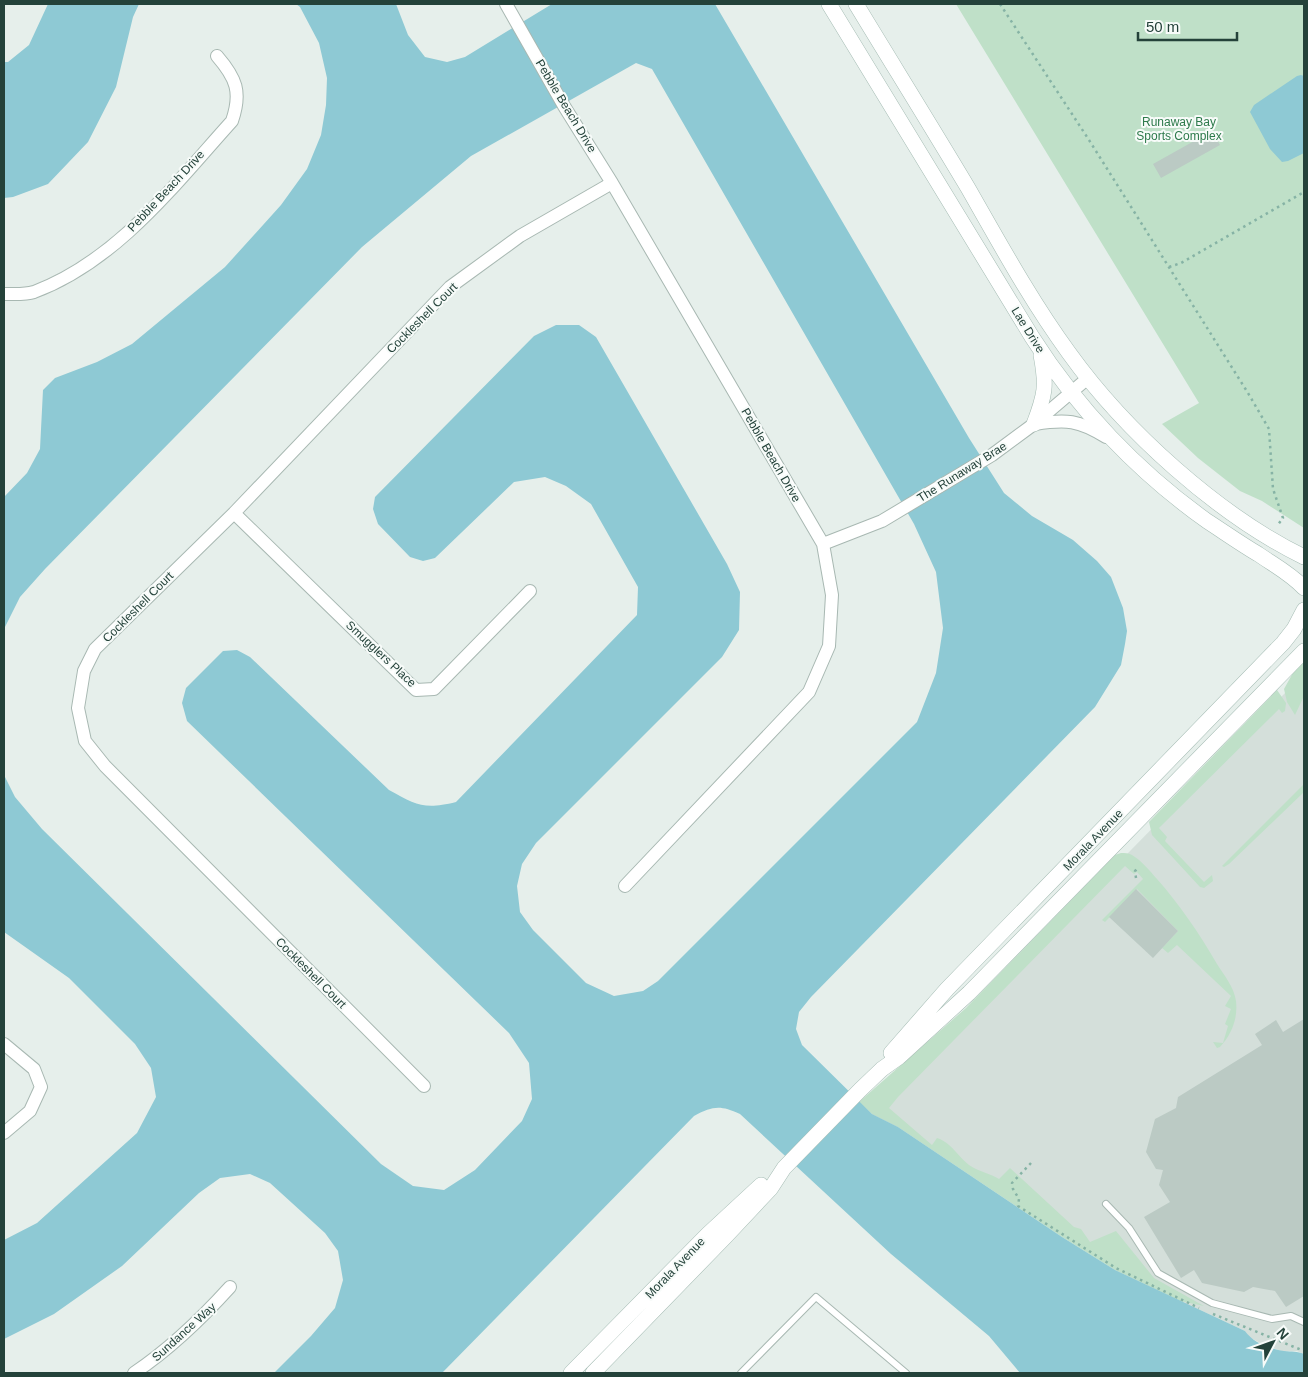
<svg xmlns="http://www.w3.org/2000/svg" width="1308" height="1377" viewBox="0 0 1308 1377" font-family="Helvetica,sans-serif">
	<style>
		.built { fill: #d4dfda }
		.green { fill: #bfe0c8 }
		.water { fill: #8ec9d4 }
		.building { fill: #bbcac4 }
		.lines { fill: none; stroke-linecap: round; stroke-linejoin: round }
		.lane-casing { stroke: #a8b8b2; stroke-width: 8 }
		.street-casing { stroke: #a8b8b2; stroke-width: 14 }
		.secondary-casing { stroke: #a4bbb3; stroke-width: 16 }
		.path { stroke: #86b3a5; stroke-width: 2.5; stroke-dasharray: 2.5 4; stroke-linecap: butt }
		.lane { stroke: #fff; stroke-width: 6 }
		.street { stroke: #fff; stroke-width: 12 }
		.secondary { stroke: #fff; stroke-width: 15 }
		.labels { text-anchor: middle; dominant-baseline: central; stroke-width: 4; stroke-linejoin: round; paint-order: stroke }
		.street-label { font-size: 12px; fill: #24423a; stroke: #f7fbf9 }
		.park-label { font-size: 12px; fill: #2d7a4b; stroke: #f7fbf9 }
	</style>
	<rect width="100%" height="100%" fill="#e6efeb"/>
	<path class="built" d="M1304,679V1354L1297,1351H1281L1264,1345L1249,1337L1245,1331L1115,1270L898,1127L872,1114L1286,692Z"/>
	<path class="green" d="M956,4H1304V528L1262,501L1240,491L1198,458L1162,424L1199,403Z
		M1304,661V696L1295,715L1287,702L1284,689L1294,671Z
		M1277,690L1286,703L1285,711L1282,713L1279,709L1159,828L1167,837L1165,841L1204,882L1212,875L1213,881L1204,888L1200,887L1152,835L1149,822Z
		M1304,784V792L1229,864L1224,867L1222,866Z
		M1121,853C1125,853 1128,853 1132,855C1141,860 1150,871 1157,879C1180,905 1199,933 1217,964C1224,975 1234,987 1236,1001C1238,1018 1232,1034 1220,1047L1217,1048L1213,1042L1223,1043L1228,1026L1225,1024L1231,1009L1225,1006L1231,996L1177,945L1168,953L1162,948L1178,931L1137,889L1105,922L1102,920L1143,879L1137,872L1134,874L1125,866L898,1097L889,1108L932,1145L937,1138C953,1143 960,1161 974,1168C982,1172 991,1174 999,1179L1010,1168L1074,1227L1081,1229L1090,1242L1116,1231L1154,1278L1204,1306L1180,1301L1115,1270L1062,1237L898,1127L872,1114L859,1102L966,1008L1115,855Z"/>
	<path class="water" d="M48,4H139L133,17L116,87L88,142L48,184L13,197L4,198V62H8L29,45Z
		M296,4H396L408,35L425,57L447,62L465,57L552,4H715L969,438L1004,493L1032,516L1073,540L1097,561L1111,577L1123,608L1127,631L1125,644L1121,665L1095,707L811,997L799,1012L796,1029L802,1045L872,1114L898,1127L1062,1237L1115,1270L1245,1331C1253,1343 1271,1349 1284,1351C1292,1352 1297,1351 1304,1354V1373H1020L989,1336L891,1254L740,1114C720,1105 713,1106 694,1116L442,1373H274L311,1336L335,1308L343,1280L338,1251L325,1233L270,1183L250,1174L220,1178L199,1193L122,1266L54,1314L4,1339V1240L37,1223L137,1133L156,1097L151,1068L135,1044L69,978L4,932V775L15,797L42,829L381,1164L413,1186L444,1190L475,1170L522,1121L532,1099L529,1063L509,1033L187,721L182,703L186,688L223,651L237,650L250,657L389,790C416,805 424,810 456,802L637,615L638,587L591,504L566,486L545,477L514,482L435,558L423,561L410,557L378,524L373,509L375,497L534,336L556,325H579L596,337L727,564L740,592L739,630L722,657L536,843L522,864L517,886L520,912L533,930L586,983L614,996L643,991L658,981L917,722L936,673L943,628L936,572L914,524L652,69L636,63L471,156L362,247L45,569L20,597L4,629V497L27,473L40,449L43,390L55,378L97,362L132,344L225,267L281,205L307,169L321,135L326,105L327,78L319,43L300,7Z
		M1301,75L1304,76V153L1288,161L1282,162L1270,149L1250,112L1254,105L1297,76Z"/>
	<path class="building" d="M1212,131L1220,145L1161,178L1153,164Z
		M1136,889L1178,931L1153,958L1109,917Z
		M1304,1019V1296L1286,1307L1275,1291L1253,1287L1244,1292L1202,1283L1194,1270L1181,1278L1144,1217L1170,1202L1159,1185L1163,1170L1156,1169L1146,1152L1155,1119L1176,1108L1178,1097L1262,1045L1255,1034L1276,1020L1283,1032Z"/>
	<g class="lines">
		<g class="lane-casing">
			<path id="lane" d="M1106,1204L1129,1228L1158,1273L1212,1303L1272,1319L1291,1316L1304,1322
				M741,1373L816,1297L906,1373"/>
		</g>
		<g class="street-casing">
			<path id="street" d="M506,4L564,106L612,183L823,544L832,595L829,646L809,692L625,886
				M4,294C13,294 25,295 34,292C117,261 175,184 232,121C242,92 236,78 217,56
				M1035,424C1066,419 1079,420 1106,437
				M234,513L416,690L434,689L530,591
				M823,544L882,521L992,455L1034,424L1088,378
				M4,1044L34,1069L41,1087L30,1111L4,1133
				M424,1086L105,766L85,741L78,708L84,671L95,649L234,513L450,287L520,236L612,183
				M134,1373C170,1349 201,1319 230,1287"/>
		</g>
		<g class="secondary-casing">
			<path id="secondary" d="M829,4L1032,337C1077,408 1138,472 1207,521C1224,532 1241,544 1258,554C1274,565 1291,574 1304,588
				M856,4C893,65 931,126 968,188C1000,244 1031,301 1069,353C1125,431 1218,515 1304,557
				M1034,424C1045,395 1047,386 1041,355
				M891,1053L947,989L1283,643L1294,629L1304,610
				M571,1373L708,1234L761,1185
				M593,1373L727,1235L771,1188L784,1168L860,1090L882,1069L899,1057L969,993L1304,651"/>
		</g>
		<path class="path" d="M1000,4L1089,140L1248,393L1269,429L1273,489L1283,518L1277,526
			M1169,267L1181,263L1304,192
			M1136,878L1135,871L1138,868
			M1031,1163L1012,1183L1013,1189L1019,1199L1018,1206L1116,1268L1199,1308
			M1213,1314L1304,1351"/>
		<use href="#lane" class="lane"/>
		<use href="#street" class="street"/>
		<use href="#secondary" class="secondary"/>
	</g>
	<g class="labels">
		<g class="street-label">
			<text transform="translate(566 106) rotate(59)">Pebble Beach Drive</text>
			<text transform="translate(166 191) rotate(-47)">Pebble Beach Drive</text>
			<text transform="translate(422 318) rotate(-45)">Cockleshell Court</text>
			<text transform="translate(1028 330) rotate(58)">Lae Drive</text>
			<text transform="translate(771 455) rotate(60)">Pebble Beach Drive</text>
			<text transform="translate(962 472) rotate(-32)">The Runaway Brae</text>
			<text transform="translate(138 607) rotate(-45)">Cockleshell Court</text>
			<text transform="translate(381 654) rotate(43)">Smugglers Place</text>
			<text transform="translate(1093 840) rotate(-46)">Morala Avenue</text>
			<text transform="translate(311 973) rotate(45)">Cockleshell Court</text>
			<text transform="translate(675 1268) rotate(-46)">Morala Avenue</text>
			<text transform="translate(184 1332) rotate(-42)">Sundance Way</text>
		</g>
		<g class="park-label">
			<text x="1179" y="122">Runaway Bay<tspan x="1179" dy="14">Sports Complex</tspan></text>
		</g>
	</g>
	<rect width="1308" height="1377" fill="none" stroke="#24423a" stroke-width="10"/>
	<g transform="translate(1273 1342) rotate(49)" stroke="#f7fbf9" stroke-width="4" paint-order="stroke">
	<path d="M0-4L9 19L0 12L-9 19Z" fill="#24423a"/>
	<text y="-8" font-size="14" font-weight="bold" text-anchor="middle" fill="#24423a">N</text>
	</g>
	<path d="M1138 32v8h99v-8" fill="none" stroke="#24423a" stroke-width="2.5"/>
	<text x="1146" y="32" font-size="15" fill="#24423a" stroke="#f7fbf9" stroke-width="4" paint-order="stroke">50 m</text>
</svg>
